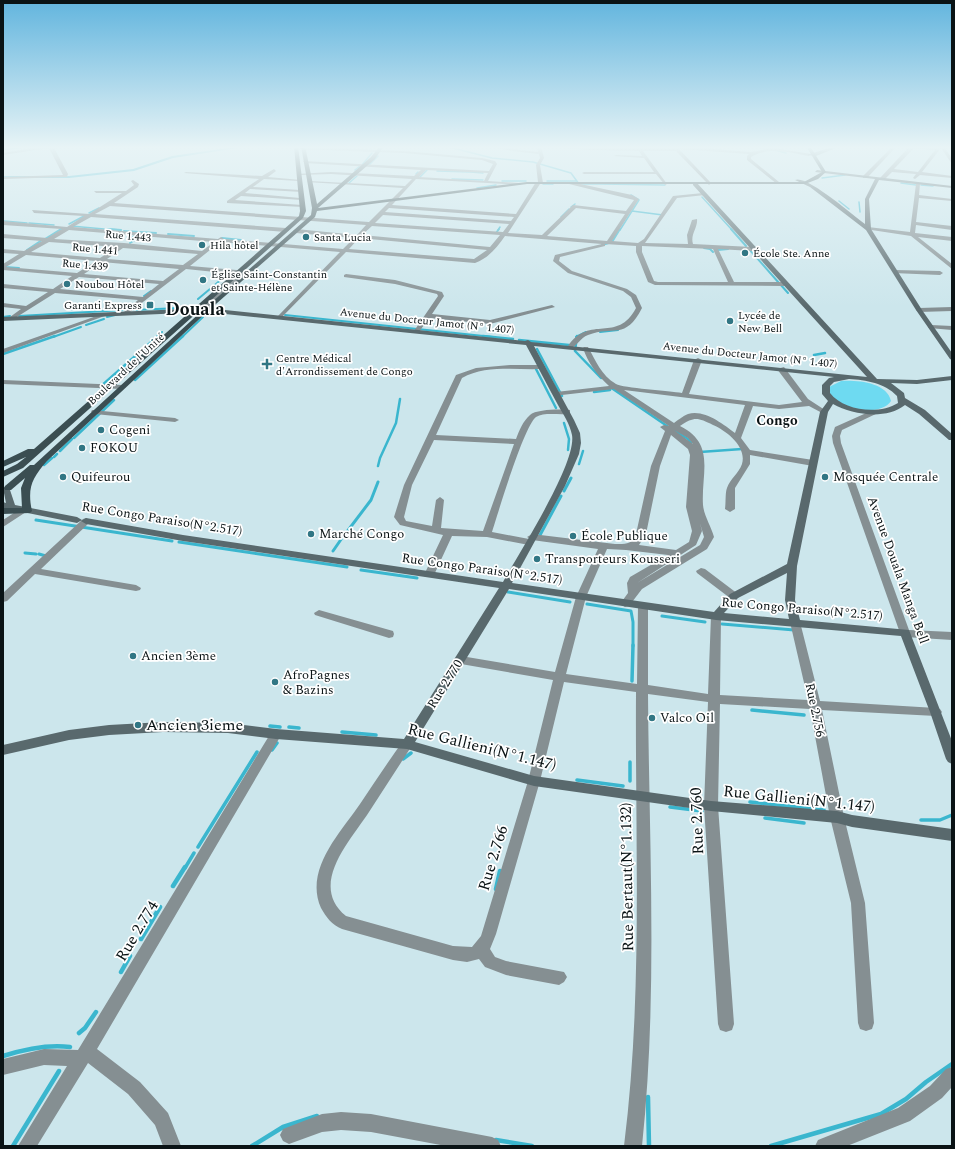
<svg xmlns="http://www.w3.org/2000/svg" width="955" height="1149" viewBox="0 0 955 1149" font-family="Spectral,serif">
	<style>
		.green { fill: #6edaf1 }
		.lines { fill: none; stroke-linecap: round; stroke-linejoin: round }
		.stream-far5 { stroke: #3ab6ce; stroke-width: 1.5 }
		.stream-far4 { stroke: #3ab6ce; stroke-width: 2 }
		.stream-far3 { stroke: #3ab6ce; stroke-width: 2.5 }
		.stream-far2 { stroke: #3ab6ce; stroke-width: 3 }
		.stream-far1 { stroke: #3ab6ce; stroke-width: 3.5 }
		.stream { stroke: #3ab6ce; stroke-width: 4.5 }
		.canal { fill: #3ab6ce; fill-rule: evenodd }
		.street { fill: #858f92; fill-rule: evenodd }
		.secondary { fill: #59696d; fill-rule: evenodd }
		.primary { fill: #3b4e52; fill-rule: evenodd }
		.poi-dot { fill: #317684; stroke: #fff; stroke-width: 1.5 }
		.labels { text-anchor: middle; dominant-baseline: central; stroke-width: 3.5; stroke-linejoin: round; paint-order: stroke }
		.far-street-label { font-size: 11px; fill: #0a1315; stroke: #fff }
		.far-poi-label { font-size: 11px; fill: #0a1315; stroke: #fff; text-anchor: start }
		.poi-label { font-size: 13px; fill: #0a1315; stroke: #fff; text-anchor: start }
		.street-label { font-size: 13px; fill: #0a1315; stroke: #fff }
		.far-district-label { font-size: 14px; font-weight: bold; fill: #0a1315; stroke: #fff }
		.near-poi-label { font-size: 16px; fill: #0a1315; stroke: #fff; text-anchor: start }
		.near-street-label { font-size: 16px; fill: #0a1315; stroke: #fff }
		.far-town-label { font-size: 18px; font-weight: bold; fill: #0a1315; stroke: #fff }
	</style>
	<rect width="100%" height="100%" fill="#cce6ec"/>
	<path class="green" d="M841,381C856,380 887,382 891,401C883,414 856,411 843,405C838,403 834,399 830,396L829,387Z"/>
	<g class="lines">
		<path class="stream-far5" d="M344,146L375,147
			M445,146L492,158L533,162L571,173L579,184
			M757,146L764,148
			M764,146L772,148
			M3,150L31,146
			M778,151L786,153
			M362,165L372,153
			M369,165L378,156
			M355,170L360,166
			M437,171L470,172
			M471,172L483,173
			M416,174L418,172
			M420,177L427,170
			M822,178L845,175
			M452,179L483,180
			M502,181H526
			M547,181H577
			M349,183L357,176
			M901,183L916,185
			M543,184H553
			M579,184H599
			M600,184L665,185
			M921,185L933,186
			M477,188L496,185
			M702,197L732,230
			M839,201L849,209
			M859,202L860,212
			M571,207L575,204
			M632,211L663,215
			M89,213L99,208
			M561,217L569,209
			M4,221L27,223
			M29,223L54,225
			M69,224L84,216
			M71,226L104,229
			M107,229L121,230
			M60,230L63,228
			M498,230L500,227
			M620,230L639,200L631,195"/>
		<path class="stream-far4" d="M109,229L121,230
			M731,229L746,246
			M124,231L156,233
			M496,233L499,229
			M168,234L194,236
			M222,238L241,240
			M45,239L61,229
			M129,240L137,234
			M130,243L143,235
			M602,245L612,242L620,229
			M704,248L710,249L713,252
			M749,249L779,283
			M27,250L42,240
			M718,250L728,249
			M6,266L5,267L19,268
			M780,284L788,293
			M144,296L151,291
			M198,299L229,273L226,272
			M134,310L180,308
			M285,315L493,337
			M19,316L124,310
			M3,317L10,316
			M107,317L115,315
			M86,325L104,319
			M600,332L618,330
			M53,337L81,327
			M157,337L162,332
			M182,337L203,317
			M576,337L586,332"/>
		<path class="stream-far3" d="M483,336L513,339
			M577,336L575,351L601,378
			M519,340L569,345
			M537,349L562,396
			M3,354L55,336
			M814,355L825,353
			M536,369L556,408
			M135,380L183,336
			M100,387L158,336
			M610,387L670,428
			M594,392L610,390
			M564,423L569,439L568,450
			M675,431L688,439L691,443
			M74,438L114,400
			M60,451L72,439
			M700,452L742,449
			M54,457L57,454
			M579,464L583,451
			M44,465L52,458
			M378,466L380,458L396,423L400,399"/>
		<path class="stream-far2" d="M564,491L571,478
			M36,520L172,541
			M343,537L371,500L378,482
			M539,537L561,496
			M179,542L347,567
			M333,551L342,538
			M25,553L36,554
			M39,554L46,556
			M361,570L417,578
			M508,592L570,602
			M587,604L631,611L633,622V646
			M662,616L705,622
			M722,624L794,630"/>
		<path class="stream-far1" d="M632,681L633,645
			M752,710L804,715
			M270,726L280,727
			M289,727L299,728
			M342,732L376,735
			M272,750L277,743
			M403,759L411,753
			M630,762V781
			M577,780L623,786
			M750,802L824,810
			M670,807L702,811
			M765,818L804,823
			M921,820H940L952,815
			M198,847L257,752
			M185,868L194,853"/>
		<path class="stream" d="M173,886L185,867
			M496,889L500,871
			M141,939L160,907
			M121,972L130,956
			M79,1033L85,1028L96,1012
			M3,1056C25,1049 47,1044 70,1047
			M648,1097L649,1146
			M496,1140L532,1146
			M13,1146L59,1071
			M252,1146L283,1127L317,1116
			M771,1146L881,1114L906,1099L926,1082L952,1064"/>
		<path class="canal" d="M241,146H251L173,158L134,171L69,178H3V176H69L133,169L172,156Z"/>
		<path class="street" d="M44,146H53L68,174L67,177L3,179V177L63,175L49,148L3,155V153Z
			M488,146L538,152L537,146L674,149L673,146H677L751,152L767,149L766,148L768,147L811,154L809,156C790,153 769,146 751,157V159L779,182L777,184L747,160V156L749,154L679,149L711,183L709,185L676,151H643L667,184L665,185L656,174H584L582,173L584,172H654L644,158L614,156L616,155L642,156L639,151L590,150L541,146L544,158L540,165L543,183L540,184L508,233L542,235L573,205L626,211L634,200L569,184L571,182L632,195L639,199L612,241L638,243L644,239L673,196L703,193L705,195L677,198L645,243L688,244L687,235L692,220L697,219C698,228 690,234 693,244L752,247L755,249L752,251L718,249L734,282H784L787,284L784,286L655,285L648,282L636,252V246L605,244V246L560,257L559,261L572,271L627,289L636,295L642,308C625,341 614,325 588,335C580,338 577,346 571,348L568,346C590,314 617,344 636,308L631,297L623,291L568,273L553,261L555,255L602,244L505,236C497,247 489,258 475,263L346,252L280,319L278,318V316L340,252L220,242L190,266L248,271L251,273L244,274L208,306L202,307L199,305L234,274L186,269L126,315L124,314V312L138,300L55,293L12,320L9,318L10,317L21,309L3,307V303L26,306L48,292L3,288V284L53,289L72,276L3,270V264L19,254L3,253V249L24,251L42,241L3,238V234L47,238L62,229L3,225V221L67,227L84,216L34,213L32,210L89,214L122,193H96L94,191H126L134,185L131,181L133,180L139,184L138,187L114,203L369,222L403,188L307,182L309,181L405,186L412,179L331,174L299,175L297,174L331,172L414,176L421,170L305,163L303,161L489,171L493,164L482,160L404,153L295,149L296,147L404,151L482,158L495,161L497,164L488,181L519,183L521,185L416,179L392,205L516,214L536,182H538L536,165L540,158L539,154L512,151ZM426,170L488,173L484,181L419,177ZM110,206L366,225L357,235L296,229L293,231L296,233L354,238L343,249L224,239L221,237L218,239L73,227L91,217L286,232L289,230L286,228L95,214ZM389,208L514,217L511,221L385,212ZM576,208L625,214L607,241L547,236ZM383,215L509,224L503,232L375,223ZM372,226L500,235L490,247L362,235ZM69,230L214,242L202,251L124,243L54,239ZM359,238L487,250L474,259L349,249ZM49,242L117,247L100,258L31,252ZM642,246L713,249L728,282H658L654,281L642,252ZM123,248L198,254L183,265L107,259ZM26,255L96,261L77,273L6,267ZM102,262L179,269L163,281L84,274ZM79,277L159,284L143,297L60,289Z
			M893,146H897L867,178H863V176Z
			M906,146L937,148L938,146H944L952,159V164L941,148L922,172L952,176V178L920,175L915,179L913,178L916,174L892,172L884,180H880V178L909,147ZM914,148L935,150L918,172L894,169Z
			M274,169L276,171L268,177L301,180L299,181L264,179L253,187L300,190L302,192L250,189L245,193L300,198L302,200L241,196L235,200L302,205L304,207L227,203V201L259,179L184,173L186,172L262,176Z
			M918,183L920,184L919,195L952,199V201L919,198L916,222L952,226V230L916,225L915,233L952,237V241L918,237L952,264V269L911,236L865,229L868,227L910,232L916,184Z
			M895,270L940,271L943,273L940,275L893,273V271Z
			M346,274L395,280L442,292L444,296L432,314L490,320L552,305L555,307L490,324L429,318L419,332L417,333L414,331L438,296L437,294L395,284L344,277V275Z
			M952,307V311L919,312L916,310L919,308Z
			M105,313L110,314L3,353V349Z
			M931,325L952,326V330L929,328L928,327Z
			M584,347H588C596,361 601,375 616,384C623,388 670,391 682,393L694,360L698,358L702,360L689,394L779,405L802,402L777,369L784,367L808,399L828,412L824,414L809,406L779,409L753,406L741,438L750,450L813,460L817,463L813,466L750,455V464L735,488V509L730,512L725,509C726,503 725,493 727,488C730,479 739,473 742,464C747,447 727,431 713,425C698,418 695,416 680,426C716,444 701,473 703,505C704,516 711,526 714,537L707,549L642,589L629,606L625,607L620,604L628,593L627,583L630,577L668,555L626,550L607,549L586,597L566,674L637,684L638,606L643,603L648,606V685L708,694L711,616L716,612L721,616L720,695L808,700L790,622L795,618L800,622L820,701L936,708L940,709L942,712L940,715L936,716L822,710L844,817L865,903L874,1023L872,1029L866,1031L860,1029L858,1023L851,903L830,817L810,709L720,704L718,806L734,1024L732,1030L726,1032L720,1030L718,1024L704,806L708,702L648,694C649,845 658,995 642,1146H624C643,995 635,844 636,692L564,682L540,781L496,934L490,949L495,957L506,961L564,972L567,977L564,982L559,985L506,975L485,967L479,959L467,962L453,960L342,929C332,925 326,917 321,908C304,870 340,833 360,804C374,783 388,762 403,741L407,739L411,741L413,744L411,747C397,769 383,790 369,812C350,841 308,885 346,916L453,946L472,947L481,936L528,781L553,680L461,664L457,663L455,660L457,657L461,656L555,672L576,597L598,549L532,540L527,537L532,534L615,544C625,544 632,545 636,534L651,466L665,431L660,427L664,425L669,426L614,389L553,396V392H556L609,386C597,375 588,363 583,348ZM624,390L745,405L735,433C723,424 704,409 688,414C683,416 678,420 674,423ZM674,430L688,438L693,444ZM671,435L688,449L690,455L686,507L692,531L689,542L676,550L639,545L646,534L660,466ZM700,523L704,537L700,545L637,583L696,545L702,531Z
			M510,365H541L545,367L541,369C515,370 485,365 462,378L436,435L516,439C519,431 523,421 530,415C536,409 562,409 570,410V414H567C558,415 544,412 536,417C524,426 498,513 492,532L529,539L534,542L529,545L487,537L452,536L434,575L433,577H425L424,575L443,535L400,525L394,517L404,485L456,375L476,368ZM434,440L514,444L483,531L441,528L444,500L440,497L436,500L432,526L406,521L404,517L412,485Z
			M3,380L122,385L126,387L122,389L3,384Z
			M92,410L175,418L179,420L175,422L95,414L91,412Z
			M873,410H876L880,412L842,430L840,436L841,443L909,630L952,632V640L905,637L901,636L900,633L833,443L832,436L835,427Z
			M23,507L28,510L26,512L3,527V520Z
			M86,518L91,521L89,523L41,569L136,585L141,588L140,590L136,591L35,574L7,601L3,602V593L83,519Z
			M701,568L705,569L738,594L739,596L738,598H730L697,573L696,571Z
			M319,610L393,631L394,634L393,637L389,638L315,615L314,613Z
			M276,729L280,731L282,734L280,737L97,1049L140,1082L168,1113L181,1146H163L155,1125L128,1094L88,1063L37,1146H18L67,1066L44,1065L3,1075V1059L44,1049L78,1050L272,731Z
			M952,1067V1087L942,1098L910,1121L847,1146H815L818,1140L898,1108L930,1086L946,1069Z
			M341,1112L371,1114L492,1137L498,1140L501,1146H446L371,1132L341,1130L322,1132L289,1144L283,1141L280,1135L283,1129L322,1114Z"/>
		<path class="secondary" d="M835,146H841L816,156L807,155Z
			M817,170L952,186V188L879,180L869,199L871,229L922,310L952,353V360L950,359L916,310L866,230L810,187L795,180C806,174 854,216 865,224V199L875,179L815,172Z
			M693,183H697L877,379L917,380L952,376V380L917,384L891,383L904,393L905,398L925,410L952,434V440H949L919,414L905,405C886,420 853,415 833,404L828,412L797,566L795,600L800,620L909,630L952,741V764L948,762L946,759L930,712L901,636L716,620L509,589L415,742L534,776L711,801L837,811L852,815L952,829V841L852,827L837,823L711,811L534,786L407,749L276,739L228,733L163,732L109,735L69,740L3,755V745L69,730L109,725L163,722L228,723L276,729L404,739L499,588L183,541L86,524L81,521L86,518L183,535L503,582C519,553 577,463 572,435C570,424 563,414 558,405C547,385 537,365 526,345L206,312L3,321V317L206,308L525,341L528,340L531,342L867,377L693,185ZM534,346L834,377L829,378L822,385V394L828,401L820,412L787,564L730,594L714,612L512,583L565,486L579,454L581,443L580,433L574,420ZM849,379C866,380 885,383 897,396L898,403C879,415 844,411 830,393V386L834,382ZM787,573L785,600L789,619L724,613L738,598Z
			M6,487L10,490L15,505L77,517L82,520L77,523L3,508V502L6,503L3,488Z"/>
		<path class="primary" d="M294,146H298L306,211L303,218L23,468L3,477V471L17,464L26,457L3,467V461L28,449H34L299,216L300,211Z
			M301,146H305L317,204L371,157L380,146H384L375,159L318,208L527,182H804L822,172L806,146H810L826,172L818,179L805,184H527L317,211L315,217L208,311L47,461C32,478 27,488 32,511L30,513L3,514V508H22L21,488L25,478L11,490H5L4,488L5,486L30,465H34L204,309L311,215L312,208Z"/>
	</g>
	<linearGradient id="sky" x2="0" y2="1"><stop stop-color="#62b5de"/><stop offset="0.48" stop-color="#e8f4f6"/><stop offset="1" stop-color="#e8f4f6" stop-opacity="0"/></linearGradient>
	<rect width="955" height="307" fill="url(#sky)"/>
	<g class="poi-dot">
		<circle cx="306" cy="237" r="4"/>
		<circle cx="202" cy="245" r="4"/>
		<circle cx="745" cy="253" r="4"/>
		<circle cx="203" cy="280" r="4"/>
		<circle cx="67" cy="284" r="4"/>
		<rect x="146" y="301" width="8" height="8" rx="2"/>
		<circle cx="730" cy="321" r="4"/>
		<path d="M265 358h4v4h4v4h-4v4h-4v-4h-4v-4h4z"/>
		<circle cx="101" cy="430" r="4"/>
		<circle cx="82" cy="448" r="4"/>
		<circle cx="63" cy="477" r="4"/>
		<circle cx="825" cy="477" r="4"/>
		<circle cx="311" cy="534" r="4"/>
		<circle cx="573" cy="536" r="4"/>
		<circle cx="537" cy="559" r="4"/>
		<circle cx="133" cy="656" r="4"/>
		<circle cx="275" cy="682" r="4"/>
		<circle cx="652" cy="718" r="4"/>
		<circle cx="138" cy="725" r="4"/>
	</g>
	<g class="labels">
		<g class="far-street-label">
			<text transform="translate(128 236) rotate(5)">Rue 1.443</text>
			<text transform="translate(95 249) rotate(5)">Rue 1.441</text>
			<text transform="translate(85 265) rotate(5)">Rue 1.439</text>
			<text transform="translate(427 321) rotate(6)">Avenue du Docteur Jamot (N° 1.407)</text>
			<text transform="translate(750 355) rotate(6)">Avenue du Docteur Jamot (N° 1.407)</text>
			<text transform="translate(126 369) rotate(-43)">Boulevard de l'Unité</text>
		</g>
		<g class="far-poi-label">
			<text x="314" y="237">Santa Lucia</text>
			<text x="210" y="245">Hila hôtel</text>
			<text x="753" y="253">École Ste. Anne</text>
			<text x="211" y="274">Église Saint-Constantin<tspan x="211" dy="13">et Sainte-Hélène</tspan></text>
			<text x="75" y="284">Noubou Hôtel</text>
			<text x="142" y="305" text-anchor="end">Garanti Express</text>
			<text x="738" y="315">Lycée de<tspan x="738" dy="13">New Bell</tspan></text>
			<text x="276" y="358">Centre Médical<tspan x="276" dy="13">d'Arrondissement de Congo</tspan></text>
		</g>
		<g class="poi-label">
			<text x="109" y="430">Cogeni</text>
			<text x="90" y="448">FOKOU</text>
			<text x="71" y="477">Quifeurou</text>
			<text x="833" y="477">Mosquée Centrale</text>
			<text x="319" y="534">Marché Congo</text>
			<text x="581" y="536">École Publique</text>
			<text x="545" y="559">Transporteurs Kousseri</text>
			<text x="141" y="656">Ancien 3ème</text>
			<text x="283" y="675">AfroPagnes<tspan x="283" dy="15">&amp; Bazins</tspan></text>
			<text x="660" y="718">Valco Oil</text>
		</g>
		<g class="street-label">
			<text transform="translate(162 519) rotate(9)">Rue Congo Paraiso(N°2.517)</text>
			<text transform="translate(482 569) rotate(8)">Rue Congo Paraiso(N°2.517)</text>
			<text transform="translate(898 570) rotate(70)">Avenue Douala Manga Bell</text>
			<text transform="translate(802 609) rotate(5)">Rue Congo Paraiso(N°2.517)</text>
			<text transform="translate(445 684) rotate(-58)">Rue 2.770</text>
			<text transform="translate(815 710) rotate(78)">Rue 2.756</text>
		</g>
		<g class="far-district-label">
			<text x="777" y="420">Congo</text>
		</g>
		<g class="near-poi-label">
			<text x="146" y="725">Ancien 3ieme</text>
		</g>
		<g class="near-street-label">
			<text transform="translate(482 747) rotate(14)">Rue Gallieni(N°1.147)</text>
			<text transform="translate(799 799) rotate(6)">Rue Gallieni(N°1.147)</text>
			<text transform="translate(697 821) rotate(-92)">Rue 2.760</text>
			<text transform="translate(493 858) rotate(-73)">Rue 2.766</text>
			<text transform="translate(627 877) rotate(-91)">Rue Bertaut(N°1.132)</text>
			<text transform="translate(137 931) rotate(-59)">Rue 2.774</text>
		</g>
		<g class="far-town-label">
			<text x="195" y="309">Douala</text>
		</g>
	</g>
	<rect width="955" height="1149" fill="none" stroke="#0a1315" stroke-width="8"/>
</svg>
